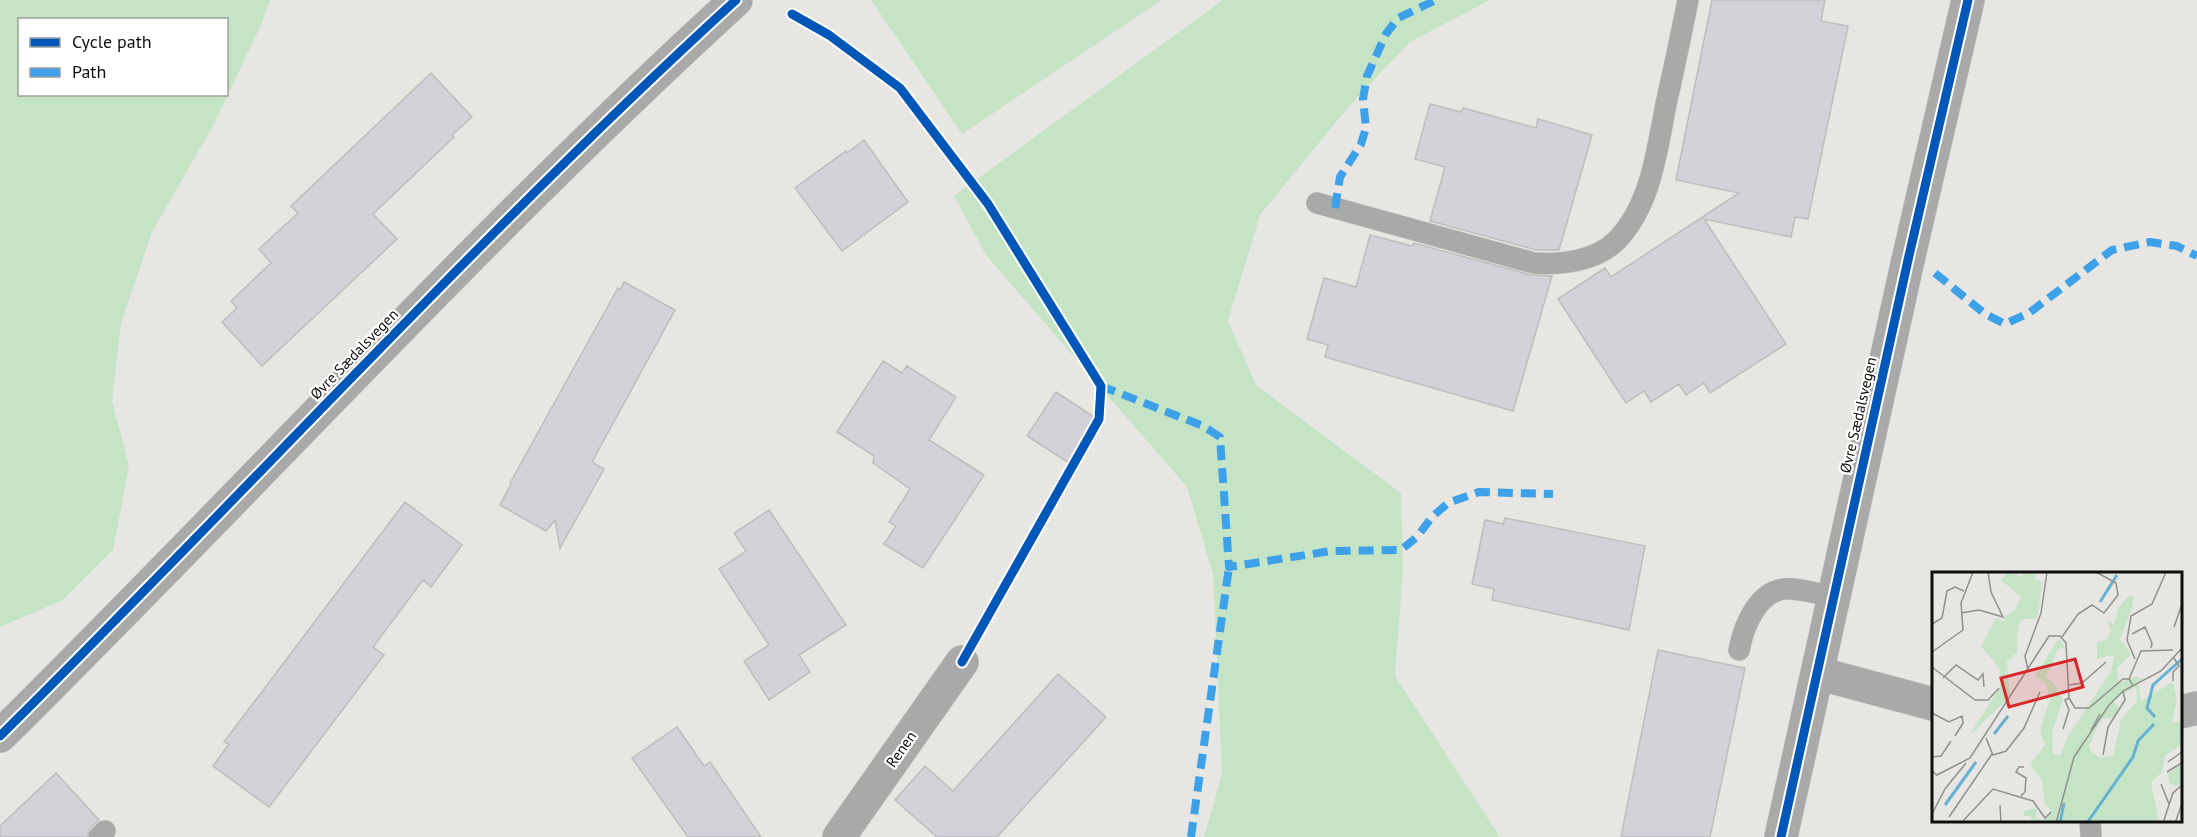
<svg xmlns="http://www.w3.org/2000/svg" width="2197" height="837" viewBox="0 0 2197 837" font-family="'PT Sans',sans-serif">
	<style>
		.green { fill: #c5e4c6; fill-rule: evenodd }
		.building { fill: #d3d2d9; stroke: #bebdbc; stroke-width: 1.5 }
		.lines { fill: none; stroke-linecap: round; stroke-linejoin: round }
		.lane-casing { stroke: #c4c3c1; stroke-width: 22 }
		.street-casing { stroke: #c4c3c1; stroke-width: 34 }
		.lane { stroke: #a8a9a8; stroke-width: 21 }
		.street { stroke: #a8a9a8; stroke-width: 33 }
		.quiet { stroke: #3da1e9; stroke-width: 8; stroke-dasharray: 15 8; stroke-linecap: butt }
		.cycleway-casing { stroke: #fff; stroke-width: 13 }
		.cycleway { stroke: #0057b8; stroke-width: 9 }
		.labels { text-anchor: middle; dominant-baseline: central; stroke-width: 4.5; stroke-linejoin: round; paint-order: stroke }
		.street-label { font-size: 15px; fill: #0f0e0c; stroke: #fff }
		.inset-river { fill: none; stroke: #64b2d2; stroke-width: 3 }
		.inset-road { fill: none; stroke: #91908d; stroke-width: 1.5 }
		.view { fill: #d62828; fill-opacity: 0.15; stroke: #d62828; stroke-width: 3 }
		.inset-edge { fill: none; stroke: #0f0e0c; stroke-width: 3 }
	</style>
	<rect width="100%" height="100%" fill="#e8e6e3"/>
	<path class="green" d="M0,0H270L261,25L214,124L152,232L121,323L112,401L129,466L113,550L63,600L0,627ZM20,20H226V94H20Z
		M871,0H1162L962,134Z
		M1223,0H1490L1410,42L1350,105L1260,215L1228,321L1256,385L1401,493L1403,569L1395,676L1500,837H1204L1222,774L1213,574L1187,487L986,255L954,196Z"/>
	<path class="building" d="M1712,0H1825L1821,21L1848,26L1808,219L1795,217L1791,237L1704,219L1786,344L1710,393L1704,383L1686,395L1679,384L1651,402L1644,391L1626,403L1558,299L1605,268L1611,277L1739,193L1676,180Z
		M431,73L472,117L452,135L454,137L373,214L397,239L262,366L222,322L237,308L231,301L271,263L259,249L298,213L291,206Z
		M1430,104L1461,112L1463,108L1536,128L1538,119L1592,135L1559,250H1536L1430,221L1445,167L1415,159Z
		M864,140L908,202L842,251L795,188L846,151L847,153Z
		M1370,235L1412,246L1414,243L1531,275L1552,276L1513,411L1325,357L1328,345L1307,339L1324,278L1356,287Z
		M624,282L675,310L592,462L604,469L560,548L555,520L546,531L500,505L511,484L510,483L618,288L620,290Z
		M883,361L902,373L907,366L956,397L929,440L984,475L923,568L884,544L896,526L889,522L910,489L873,463L874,456L837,432Z
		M1056,392L1097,419L1069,463L1027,436Z
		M405,502L462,545L431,587L423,580L373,647L384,655L269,807L213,766L229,744L224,742Z
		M769,510L846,625L799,655L810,672L769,700L744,661L769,645L719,569L746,551L734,533Z
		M1505,518L1645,546L1629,630L1492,600L1494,589L1472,584L1485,520L1503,524Z
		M1658,650L1745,668L1710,837H1621Z
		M1058,674L1106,717L997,837H937L895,800L925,766L953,791Z
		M677,727L704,766L710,762L761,837H688L632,758Z
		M56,773L99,820L90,828L87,837H0V826Z"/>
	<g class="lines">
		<g class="lane-casing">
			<path id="lane" d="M1317,203L1534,263C1561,265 1596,261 1616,241C1651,206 1657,150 1666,104C1674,69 1681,35 1688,0
				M1739,650C1744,625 1759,586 1792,589C1806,590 1820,594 1833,597
				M2090,820L2091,837
				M99,837L105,831"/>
		</g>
		<g class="street-casing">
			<path id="street" d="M1817,673L1933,704
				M2180,712L2197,708
				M0,736C247,492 480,234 736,0
				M839,837L962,662
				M1781,837L1908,260L1968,0"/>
		</g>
		<use href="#lane" class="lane"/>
		<use href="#street" class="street"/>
		<path class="quiet" d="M1335,208L1340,177L1361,144L1366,128L1363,99L1367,76L1386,34L1398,18L1436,0
			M1935,273L1985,314L2005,324L2029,313L2112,250L2150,242L2177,246L2197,256
			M1101,386L1203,426L1220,437L1229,567L1331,551L1401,550L1417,537L1432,517L1448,503L1479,492L1553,494
			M1191,837L1229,567"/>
		<g class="cycleway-casing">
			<path id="cycleway" d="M792,14L829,35L900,88L988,204L1101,386L1099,419L962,662
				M0,736C247,492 480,234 736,0
				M1781,837L1908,260L1968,0"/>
		</g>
		<use href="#cycleway" class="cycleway"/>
	</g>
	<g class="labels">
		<g class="street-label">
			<text transform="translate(354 354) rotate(-46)">Øvre Sædalsvegen</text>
			<text transform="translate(1858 415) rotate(-77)">Øvre Sædalsvegen</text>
			<text transform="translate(901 749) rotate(-55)">Renen</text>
		</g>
	</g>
	<g transform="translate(1932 572)">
		<rect width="250" height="250" fill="#e8e6e3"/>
		<path d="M76,0L89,5L93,0H104L103,8L110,9L107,37L104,46L89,48L86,55L85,81L75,89L78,124L37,164L68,115V97L49,74L64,46L73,50L72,45L83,38L89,25L69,8ZM197,24L202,25L200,36L188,67L199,82L185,96L186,107L188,111L201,105L213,107L206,111L209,129L241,110L245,129L240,151L250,149V172L233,184L230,200L219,210L227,250H100L99,244H92V239L105,236L104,245L111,249L120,239L113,232L110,208L98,193L113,173L108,159L118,127L114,112L103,104L127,66L133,76L126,77L114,106L121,110L131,128L120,160L121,182L128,184L136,164L179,99L182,83L165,87V70L175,68L179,58L175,48L182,53L186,36ZM204,115L205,129L189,148L181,184L168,185L159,180L157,174L167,151L171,146L179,147L183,143L187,135L182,130L189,123ZM250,192V212L244,214L237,211L236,201Z" fill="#c5e4c6" fill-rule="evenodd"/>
		<path class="inset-river" d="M168,30L185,3M223,145L215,136L221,113L251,86M62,162L76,144M13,233L44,190M128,251L132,231M155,251L201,185L206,169L222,152"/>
		<path class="inset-road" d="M29,41L47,38L71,45L59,20L56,0M0,52L10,46L15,19L23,15L32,19M242,55L250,32M200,62L213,55L220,71L219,76M130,65L146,42L160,33L172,41L186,23L184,11L164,0M0,80L31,58L29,31L41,0M203,87L195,68L199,44L220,32L234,0M0,95L43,128H56L67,116M96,98L93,84L109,41L115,0M11,106L24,93L46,108L51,102L52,115M197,107L209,79L241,78M241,109V100L247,94L242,86M137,113L150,111L174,90M0,141L17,150L30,144L31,151L23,164M131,157L137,138L133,128L137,126M159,158L168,142M54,166L61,183L74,179L92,156L108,120M171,183L176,155L193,128L191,119M0,185L9,184L19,169M236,190L251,179M0,199L5,203L38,186L117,64H128L134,71L137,126L143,136H157L191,107H197L201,114M235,200L251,190M229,212L237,232M89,224L93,220L94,206L84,200L87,195H92M68,233L69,251M0,242L13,217L34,191M17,245L60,182M29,251L61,217L101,229L113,246L119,240M124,251L142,185L177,133L191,119L229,99L251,75M231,251L241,221L251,212M243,251L251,229"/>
		<path class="view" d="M143,87L151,115L77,135L69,106Z"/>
		<rect width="250" height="250" class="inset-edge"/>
	</g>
	<rect x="18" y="18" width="210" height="78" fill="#ffffff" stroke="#9f9f9e" stroke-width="1.5"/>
	<rect x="30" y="38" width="30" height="9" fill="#0057b8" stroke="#9f9f9e" stroke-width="1.5"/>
	<text x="72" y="48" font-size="18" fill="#0f0e0c">Cycle path</text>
	<rect x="30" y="68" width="30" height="9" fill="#3da1e9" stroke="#9f9f9e" stroke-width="1.5"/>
	<text x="72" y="78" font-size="18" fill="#0f0e0c">Path</text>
</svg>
